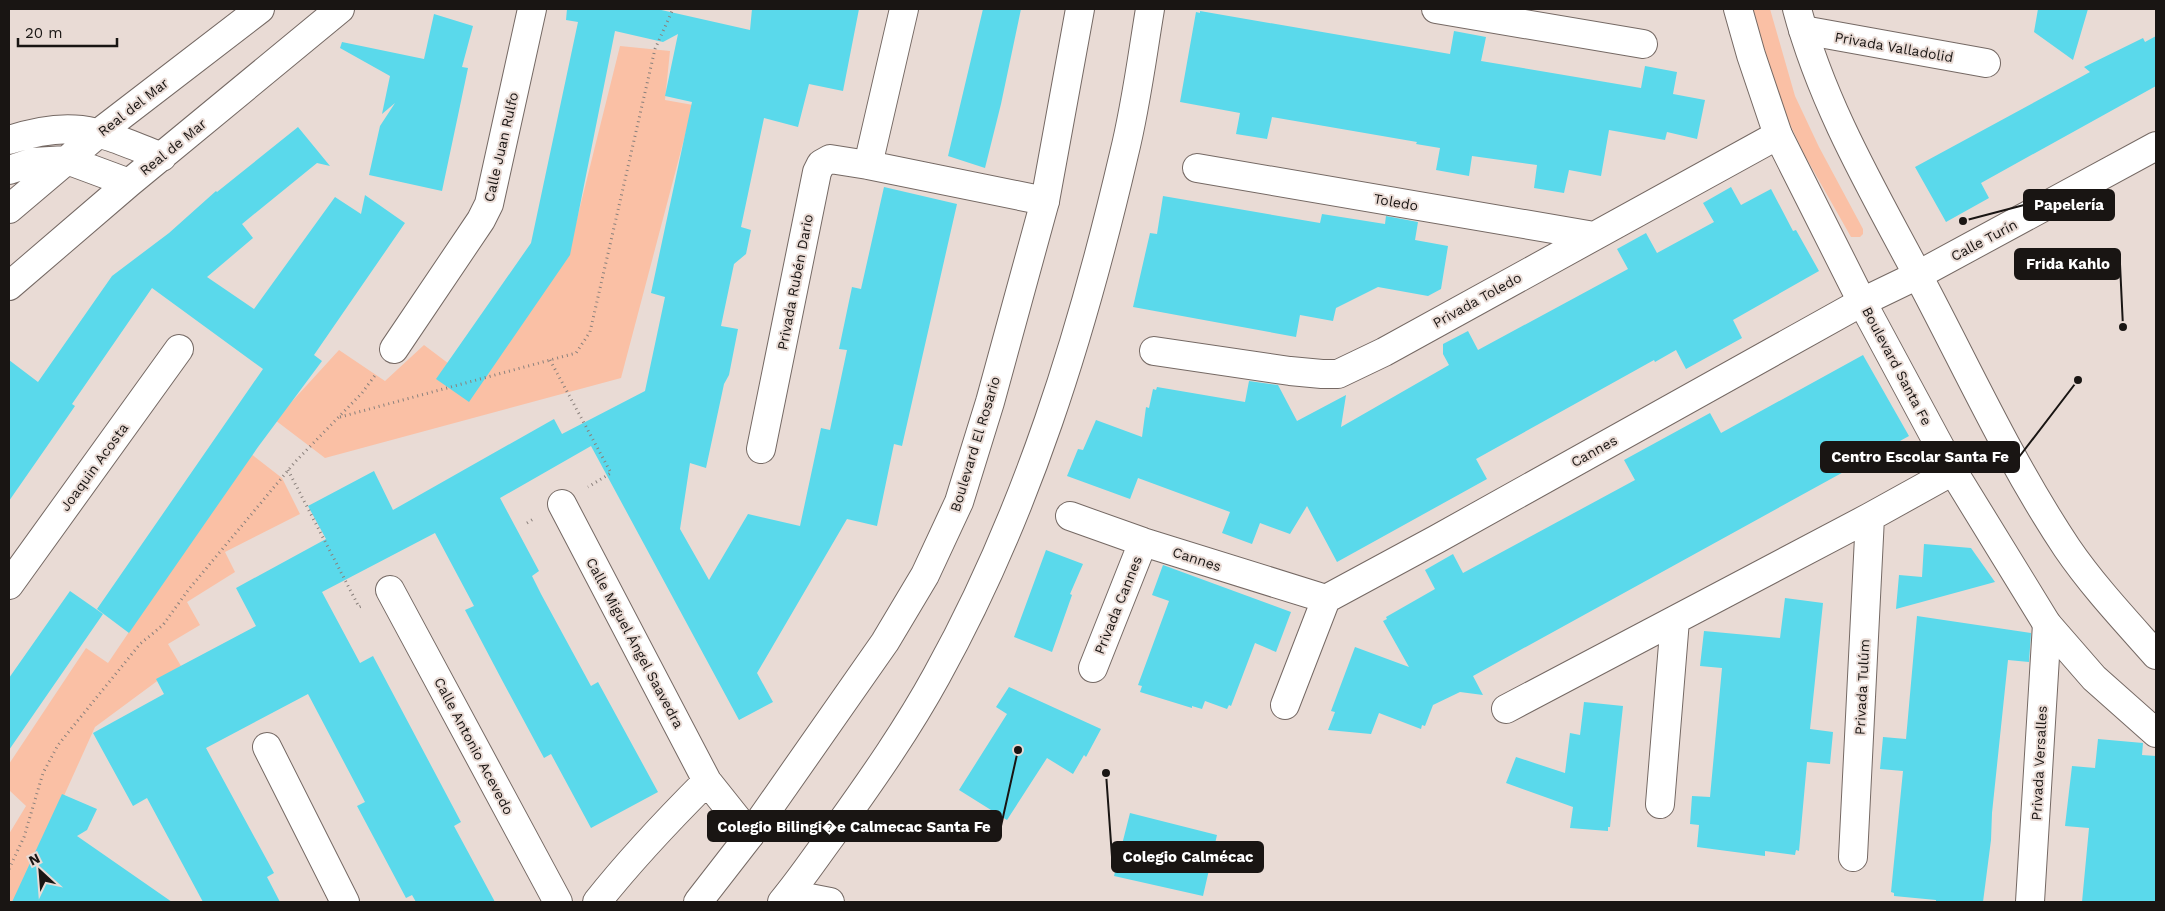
<svg xmlns="http://www.w3.org/2000/svg" width="2165" height="911" viewBox="0 0 2165 911" font-family="'Work Sans',sans-serif">
	<style>
		.green { fill: #fac0a5 }
		.building { fill: #5ad9eb }
		.lines { fill: none; stroke-linecap: round; stroke-linejoin: round }
		.street-casing { stroke: #756964; stroke-width: 30 }
		.secondary-casing { stroke: #756964; stroke-width: 30 }
		.primary-casing { stroke: #756964; stroke-width: 30 }
		.path { stroke: #8a807c; stroke-width: 3; stroke-dasharray: 1 4; stroke-linecap: butt }
		.street { stroke: #fff; stroke-width: 28 }
		.secondary { stroke: #fff; stroke-width: 28 }
		.primary { stroke: #fff; stroke-width: 28 }
		.labels { text-anchor: middle; dominant-baseline: central; stroke-width: 4; stroke-linejoin: round; paint-order: stroke }
		.street-label { font-size: 14px; fill: #191513; stroke: #e9dbd5 }
		.leader { fill: none; stroke: #191513; stroke-width: 2 }
		.callout-dot { fill: #191513; stroke: #e9dbd5; stroke-width: 2 }
		.callout { fill: #191513; stroke: #191513; stroke-width: 2 }
		.callout-label { font-size: 15px; text-anchor: middle; font-weight: bold; fill: #fff }
	</style>
	<rect width="100%" height="100%" fill="#e9dbd5"/>
	<path class="green" d="M1749,9H1770L1795,96L1819,147L1863,229V234L1860,237H1851L1804,154L1779,101Z
		M620,46L670,51L665,100L693,105L621,378L325,458L275,420L339,350L385,381L424,345L465,376L568,255Z
		M250,453L282,478L300,514L225,552L235,572L187,602L200,625L168,644L181,666L164,676L95,727L16,902H9V834L26,806L9,790V764L86,648L108,663Z"/>
	<path class="building" d="M567,9H657L750,30L752,9H859L843,91L809,84L798,127L764,118L741,227L751,230L746,254L734,264L721,326L738,329L729,375L724,384L706,468L690,463L680,529L709,580L748,514L800,526L821,428L830,430L847,350L839,349L852,287L861,289L884,187L957,204L902,446L894,444L877,526L847,519L757,673L773,702L739,720L591,446L500,498L539,571L532,576L541,594L591,686L598,682L658,792L591,828L551,754L544,758L503,682L465,610L474,606L435,533L322,592L360,663L373,656L461,822L454,826L495,902H416L412,895L406,898L357,806L365,802L308,694L206,748L274,873L267,877L280,902H203L147,798L133,806L93,733L164,694L156,679L256,626L236,588L326,539L308,506L374,471L393,510L554,419L562,434L645,391L665,297L651,293L692,102L665,96L678,34L663,42L615,31L570,255L469,402L436,379L531,243L578,22L566,20Z
		M983,9H1021L1001,104L985,168L948,156Z
		M2038,9H2088L2073,60L2034,32Z
		M1200,11L1450,54L1454,31L1486,37L1481,61L1641,88L1645,66L1677,72L1673,94L1705,100L1697,139L1667,132L1665,140L1609,130L1601,176L1569,170L1564,193L1534,188L1537,165L1472,156L1469,176L1436,170L1440,148L1416,144L1417,142L1272,117L1267,139L1236,134L1240,113L1180,102L1196,12L1200,13Z
		M434,14L473,26L462,67L468,68L442,191L369,175L380,126L395,103L382,114L390,76L340,48L342,42L424,59Z
		M2156,36V86L1981,183L1989,198L1946,222L1915,167L2090,72L2084,67L2143,38L2145,42Z
		M298,127L330,166L317,163L242,224L253,238L207,277L254,309L335,197L361,214L365,195L405,223L314,355L322,361L258,447L129,633L97,609L263,369L152,288L72,404L75,406L66,419L9,501V360L38,382L112,276L169,233L216,191L217,192Z
		M1731,187L1741,205L1771,189L1793,231L1796,230L1819,271L1733,320L1742,338L1686,369L1676,350L1655,362L1654,360L1476,459L1487,479L1337,562L1307,506L1290,534L1260,523L1252,544L1222,533L1230,512L1138,478L1130,499L1067,476L1078,449L1083,450L1096,420L1142,437L1146,407L1149,408L1153,389L1156,390L1157,387L1245,402L1249,381L1278,385L1297,421L1346,395L1341,427L1449,365L1443,354V344L1468,331L1478,350L1628,269L1617,249L1646,233L1657,253L1714,222L1703,203Z
		M1163,196L1320,223L1322,214L1385,224L1386,216L1418,222L1415,240L1448,246L1441,289L1428,296L1378,287L1336,308L1333,321L1300,315L1296,337L1133,307L1150,233L1157,234Z
		M1863,355L1909,436L1473,676L1483,695L1460,692L1433,705L1425,726L1422,725L1421,729L1379,713L1371,734L1328,730L1335,712L1331,711L1355,647L1409,667L1383,621L1387,619L1386,617L1435,589L1425,570L1453,554L1463,573L1635,480L1624,460L1710,413L1721,433Z
		M1924,544L1971,548L1995,582L1896,609L1899,575L1922,577Z
		M1046,550L1083,564L1070,594L1072,595L1052,652L1014,637Z
		M1163,565L1291,612L1276,652L1255,643L1231,706L1229,705L1227,709L1205,701L1202,709L1192,706V708L1140,692L1142,686L1138,685L1169,601L1152,595Z
		M70,591L103,614L9,750V678Z
		M1785,598L1823,603L1810,729L1833,732L1830,764L1807,762L1799,851L1796,850L1795,855L1765,851V856L1697,847L1699,825L1690,824L1692,796L1710,797L1722,668L1700,666L1704,631L1780,638Z
		M1917,616L2031,633L2029,662L2008,660L1992,813L1991,840L1983,902H1936V900L1894,896V893L1891,892L1903,771L1880,769L1883,737L1906,739Z
		M1009,687L1101,729L1086,757L1084,755L1073,774L1047,758L1007,820L959,790L1007,714L996,707Z
		M1584,702L1623,706L1610,827H1608V831L1570,828L1573,807L1506,783L1516,757L1565,773L1570,733L1580,735Z
		M2098,739L2143,743L2142,755L2156,756V902H2082L2089,828L2065,826L2072,766L2095,768Z
		M62,794L97,809L87,830L77,836L172,902H12Z
		M1130,813L1217,835L1203,896L1114,876Z"/>
	<g class="lines">
		<g class="street-casing">
			<path id="street" d="M1436,9L1643,44
				M1803,30L1986,63
				M868,165L904,9
				M1197,168L1594,236
				M394,349L481,220L489,204L532,9
				M1154,351L1290,371L1322,374H1338L1384,352L1778,135
				M761,449L817,172L821,164L830,159L868,165L1045,201
				M562,504L707,781L750,835
				M1070,516L1143,542L1326,599L1437,539L1862,302L1918,275L2156,146
				M9,585L179,349
				M390,590L558,902
				M1093,668L1143,542
				M1285,705L1326,599
				M1506,709L1870,517L1953,471
				M267,747L345,902
				M1660,804L1675,620
				M1853,857L1870,517
				M789,894L830,902
				M597,902C631,859 668,820 707,781
				M2030,902L2047,624"/>
		</g>
		<g class="secondary-casing">
			<path id="secondary" d="M1738,9L1751,55L1778,135L1862,302L1953,471L2047,624L2094,678L2156,733
				M1797,9C1823,107 1875,194 1922,283C1969,372 2011,464 2067,548C2093,586 2125,620 2156,655
				M9,140C76,118 99,132 162,157
				M9,170L33,162L67,160L129,183
				M9,209L100,132L260,9
				M9,286L129,183L340,9"/>
		</g>
		<g class="primary-casing">
			<path id="primary" d="M698,902L750,835L885,642L925,575L959,502L990,402L1045,201L1080,9
				M782,902C802,878 819,852 838,827C873,778 908,728 937,675C1027,513 1082,334 1124,154C1136,106 1142,57 1150,9"/>
		</g>
		<path class="path" d="M550,360L611,473L588,487
			M340,417L576,353L590,332L655,49L673,9
			M288,470L359,607L364,605
			M527,523L535,518
			M9,869L24,837L43,773L58,745L140,644L163,625L189,589L295,462L362,393L376,374"/>
		<use href="#street" class="street"/>
		<use href="#secondary" class="secondary"/>
		<use href="#primary" class="primary"/>
	</g>
	<g class="labels">
		<g class="street-label">
			<text transform="translate(1894 47) rotate(10)">Privada Valladolid</text>
			<text transform="translate(133 107) rotate(-38)">Real del Mar</text>
			<text transform="translate(173 147) rotate(-39)">Real de Mar</text>
			<text transform="translate(501 147) rotate(-77)">Calle Juan Rulfo</text>
			<text transform="translate(1396 202) rotate(10)">Toledo</text>
			<text transform="translate(1984 240) rotate(-28)">Calle Turín</text>
			<text transform="translate(795 282) rotate(-79)">Privada Rubén Dario</text>
			<text transform="translate(1477 300) rotate(-29)">Privada Toledo</text>
			<text transform="translate(1897 366) rotate(62)">Boulevard Santa Fe</text>
			<text transform="translate(975 444) rotate(-73)">Boulevard El Rosario</text>
			<text transform="translate(1594 451) rotate(-29)">Cannes</text>
			<text transform="translate(94 467) rotate(-54)">Joaquin Acosta</text>
			<text transform="translate(1197 559) rotate(18)">Cannes</text>
			<text transform="translate(1118 605) rotate(-68)">Privada Cannes</text>
			<text transform="translate(635 643) rotate(62)">Calle Miguel Ángel Saavedra</text>
			<text transform="translate(1862 687) rotate(-87)">Privada Tulúm</text>
			<text transform="translate(474 746) rotate(62)">Calle Antonio Acevedo</text>
			<text transform="translate(2039 763) rotate(-87)">Privada Versalles</text>
		</g>
	</g>
	<path class="leader" d="M1963 221L2024 205M2123 327L2120 264M2078 380L2019 457M1018 750L1001 826M1106 773L1112 857"/>
	<g class="callout-dot">
		<circle cx="1963" cy="221" r="5"/>
		<circle cx="2123" cy="327" r="5"/>
		<circle cx="2078" cy="380" r="5"/>
		<circle cx="1018" cy="750" r="5"/>
		<circle cx="1106" cy="773" r="5"/>
	</g>
	<g class="callout">
		<rect x="2024" y="190" width="90" height="30" rx="5"/>
		<rect x="2015" y="249" width="105" height="30" rx="5"/>
		<rect x="1821" y="442" width="198" height="30" rx="5"/>
		<rect x="708" y="811" width="293" height="30" rx="5"/>
		<rect x="1112" y="842" width="151" height="30" rx="5"/>
	</g>
	<g class="callout-label">
		<text x="2069" y="210">Papelería</text>
		<text x="2068" y="269">Frida Kahlo</text>
		<text x="1920" y="462">Centro Escolar Santa Fe</text>
		<text x="854" y="832">Colegio Bilingi�e Calmecac Santa Fe</text>
		<text x="1188" y="862">Colegio Calmécac</text>
	</g>
	<rect width="2165" height="911" fill="none" stroke="#191513" stroke-width="20"/>
	<g transform="translate(40 871) rotate(334)" stroke="#e9dbd5" stroke-width="4" paint-order="stroke">
	<path d="M0-4L9 19L0 12L-9 19Z" fill="#191513"/>
	<text y="-8" font-size="14" font-weight="bold" text-anchor="middle" fill="#191513">N</text>
	</g>
	<path d="M18 38v8h99v-8" fill="none" stroke="#191513" stroke-width="2.5"/>
	<text x="25" y="38" font-size="15" fill="#191513" stroke="#e9dbd5" stroke-width="4" paint-order="stroke">20 m</text>
</svg>
